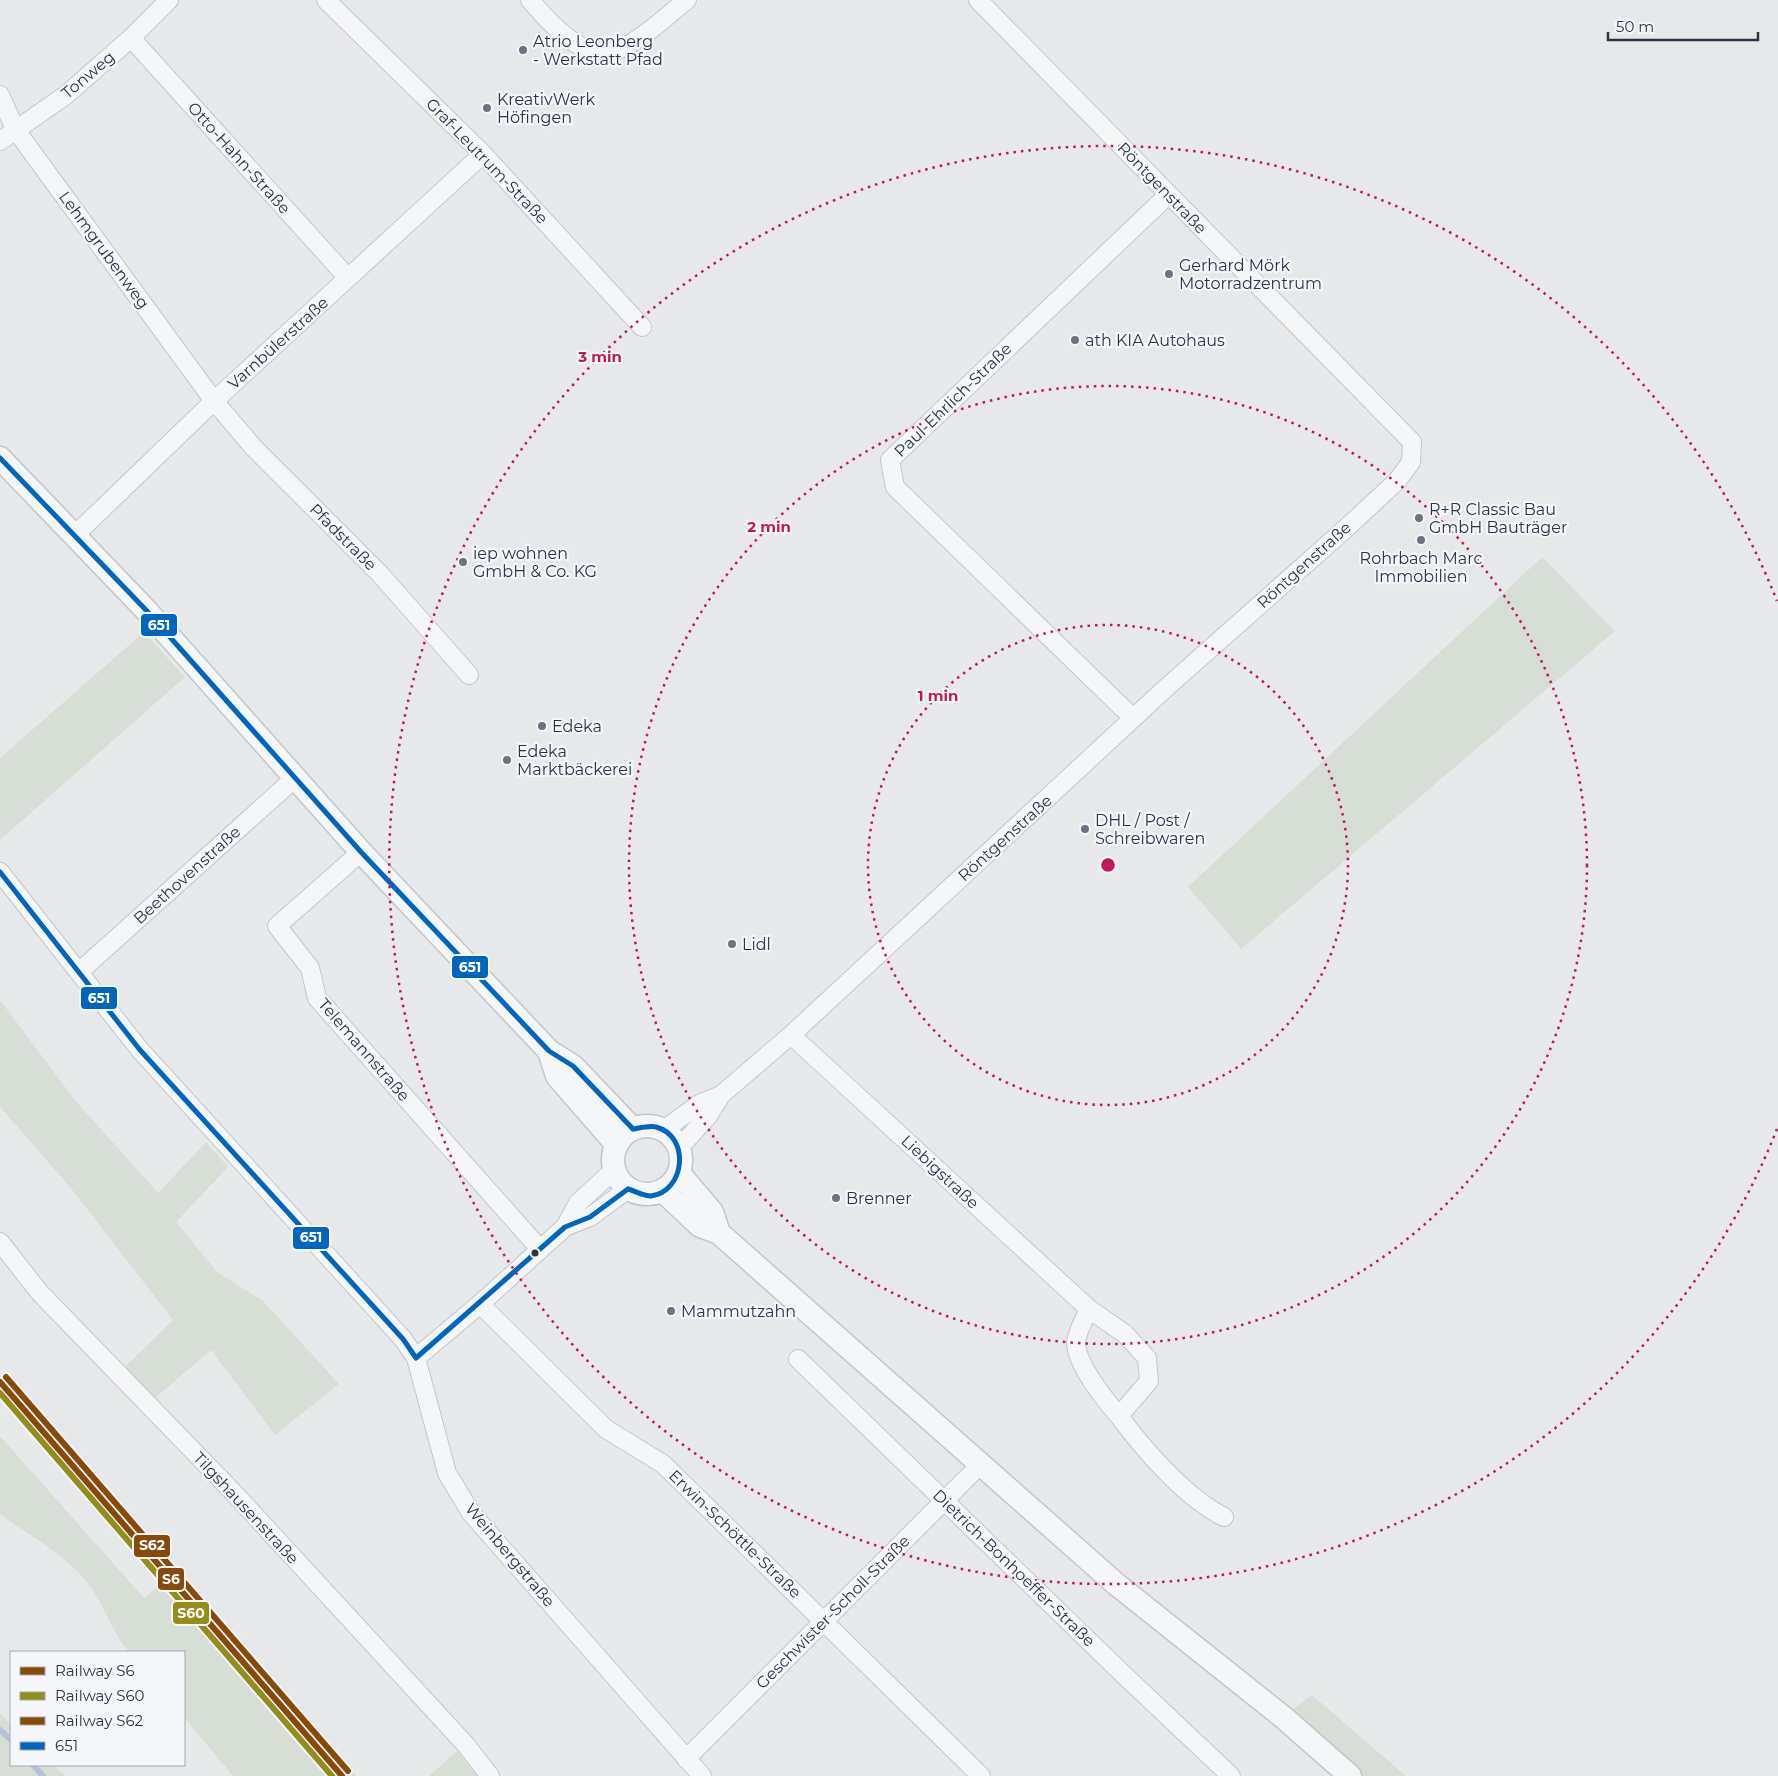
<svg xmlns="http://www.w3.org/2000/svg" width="1778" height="1776" viewBox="0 0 1778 1776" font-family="Montserrat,sans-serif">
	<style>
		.green { fill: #d6ded6 }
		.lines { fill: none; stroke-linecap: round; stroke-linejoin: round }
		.stream { stroke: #b4c4d5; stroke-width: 6 }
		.minor-casing { stroke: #c4c6c8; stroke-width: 20 }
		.tertiary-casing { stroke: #c4c6c8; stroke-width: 25 }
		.minor { stroke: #f5f6f7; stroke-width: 18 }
		.tertiary { stroke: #f5f6f7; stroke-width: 22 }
		.bus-1-casing { stroke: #f4f6f9; stroke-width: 9 }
		.bus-1 { stroke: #0065bd; stroke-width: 5 }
		.rail-1-casing { stroke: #f4f6f9; stroke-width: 10 }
		.rail-2-casing { stroke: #f4f6f9; stroke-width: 10 }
		.rail-3-casing { stroke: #f4f6f9; stroke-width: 10 }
		.rail-1 { stroke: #874a0a; stroke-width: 6 }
		.rail-2 { stroke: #928d1d; stroke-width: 6 }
		.rail-3 { stroke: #874a0a; stroke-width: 6 }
		.ring { fill: none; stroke: #c2185b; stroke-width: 2.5; stroke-dasharray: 2.5 5 }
		.poi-dot { fill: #6c737f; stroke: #f4f6f9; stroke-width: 2 }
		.bus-dot { fill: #2b3445; stroke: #f4f6f9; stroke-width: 2 }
		.labels { text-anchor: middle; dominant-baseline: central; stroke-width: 4.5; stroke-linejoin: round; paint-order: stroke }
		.poi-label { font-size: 16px; fill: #2b3445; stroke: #f4f6f9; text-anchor: start }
		.street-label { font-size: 16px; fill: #2b3445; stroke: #f4f6f9 }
		.centre { fill: #c2185b; stroke: #f4f6f9; stroke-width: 2.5 }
		.ring-label { font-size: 15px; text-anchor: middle; font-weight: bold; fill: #c2185b; stroke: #f4f6f9; stroke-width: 4.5; stroke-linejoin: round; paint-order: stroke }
		.line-badge { stroke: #f4f6f9; stroke-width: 2 }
		.badge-label { font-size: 14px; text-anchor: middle; font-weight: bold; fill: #fff }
	</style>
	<rect width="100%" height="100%" fill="#e6e8ea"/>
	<path class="green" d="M1542,557L1615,631L1241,949L1188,887Z
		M144,632L185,677L0,840V758Z
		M0,1000L74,1099L158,1193L206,1142L228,1167L176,1222L217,1272L263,1301L339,1384L275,1435L211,1350L155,1398L122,1370L173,1320L70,1187L0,1107Z
		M0,1436L144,1598L177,1571L356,1776H233L184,1717V1652H129C112,1632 105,1607 90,1586C67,1555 30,1536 0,1514Z
		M1312,1695L1406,1776H1349L1283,1717Z
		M0,1714L11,1724V1765H53L65,1776H0Z
		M457,1751L477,1776H429Z"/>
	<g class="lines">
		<path class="stream" d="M0,1730L11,1740
			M33,1765L43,1776"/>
		<g class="minor-casing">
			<path id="minor" d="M326,0L483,154L642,327
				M530,0C547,20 581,59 611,52C635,47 667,15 687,0
				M131,38L348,278
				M0,95L15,129L214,401L254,448L380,574L469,675
				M0,141L66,95L131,38L169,0
				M76,534L214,401L483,154
				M1133,718L895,487L890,460L1168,195
				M361,852L277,926L310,968L317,998L540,1249
				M0,872L140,1050L403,1339L416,1358L447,1473L471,1513L702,1776
				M79,972L295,778
				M791,1035L1089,1309C1085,1318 1077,1332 1076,1342C1076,1364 1105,1400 1119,1416L1149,1381L1147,1358L1125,1334L1089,1309
				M664,1130L699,1104L721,1095L791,1035L1167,687L1343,531L1397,481L1411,462L1412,442L978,0
				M679,1148L708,1116L721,1095
				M565,1227L590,1217L628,1189
				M0,1242L40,1293L234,1493L466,1745L490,1776
				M480,1304L606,1429L663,1464L981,1776
				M416,1358L480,1304L565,1227L578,1203L614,1170
				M798,1359L1125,1676L1231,1776
				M1119,1416C1144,1450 1186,1498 1224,1517
				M686,1759L980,1465"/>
		</g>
		<g class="tertiary-casing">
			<path id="tertiary" d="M0,458L145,609L361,852L549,1051L573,1066L633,1129
				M549,1051L557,1076L617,1145
				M613 1160a34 34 0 1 1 68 0a34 34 0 1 1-68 0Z
				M679,1173L712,1212L719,1233
				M663,1191L700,1226L719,1233L1116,1584L1283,1717L1350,1776"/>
		</g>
		<use href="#minor" class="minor"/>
		<use href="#tertiary" class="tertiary"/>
		<g class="bus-1-casing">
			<path id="bus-1" d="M0,458L145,609L361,852L549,1051L573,1066L633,1129
				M0,872L140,1050L403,1339L416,1358
				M628,1189C635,1191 644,1196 651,1196C685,1192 691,1136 656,1127C650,1125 640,1128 633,1129
				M416,1358L565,1227L590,1217L628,1189"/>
		</g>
		<use href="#bus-1" class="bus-1"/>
		<g class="rail-1-casing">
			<path id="rail-1" d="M0,1382L342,1776"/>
		</g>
		<g class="rail-2-casing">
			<path id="rail-2" d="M0,1393L332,1776"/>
		</g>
		<g class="rail-3-casing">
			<path id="rail-3" d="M6,1377L348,1771"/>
		</g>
		<use href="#rail-1" class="rail-1"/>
		<use href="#rail-2" class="rail-2"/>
		<use href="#rail-3" class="rail-3"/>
	</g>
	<g class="ring">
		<circle cx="1108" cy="865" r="240"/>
		<circle cx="1108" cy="865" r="479"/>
		<path d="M1777 1129A719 719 0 1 1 1777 601"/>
	</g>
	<g class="poi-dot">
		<circle cx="523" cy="50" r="5"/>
		<circle cx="487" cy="108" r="5"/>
		<circle cx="1169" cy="274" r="5"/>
		<circle cx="1075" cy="340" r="5"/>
		<circle cx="1419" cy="518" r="5"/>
		<circle cx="1421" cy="540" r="5"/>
		<circle cx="463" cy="562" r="5"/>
		<circle cx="542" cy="726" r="5"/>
		<circle cx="507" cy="760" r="5"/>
		<circle cx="1085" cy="829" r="5"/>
		<circle cx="732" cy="944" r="5"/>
		<circle cx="836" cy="1198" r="5"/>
		<circle cx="671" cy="1311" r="5"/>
	</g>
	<circle class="bus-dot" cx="535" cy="1253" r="4.5"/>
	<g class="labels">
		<g class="poi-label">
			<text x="533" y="41">Atrio Leonberg<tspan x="533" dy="18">- Werkstatt Pfad</tspan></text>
			<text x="497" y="99">KreativWerk<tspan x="497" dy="18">Höfingen</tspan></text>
			<text x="1179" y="265">Gerhard Mörk<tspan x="1179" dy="18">Motorradzentrum</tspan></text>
			<text x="1085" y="340">ath KIA Autohaus</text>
			<text x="1429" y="509">R+R Classic Bau<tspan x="1429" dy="18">GmbH Bauträger</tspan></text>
			<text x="473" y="553">iep wohnen<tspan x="473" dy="18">GmbH &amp; Co. KG</tspan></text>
			<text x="1421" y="558" text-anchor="middle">Rohrbach Marc<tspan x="1421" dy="18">Immobilien</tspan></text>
			<text x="552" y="726">Edeka</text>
			<text x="517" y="751">Edeka<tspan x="517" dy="18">Marktbäckerei</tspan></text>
			<text x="1095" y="820">DHL / Post /<tspan x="1095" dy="18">Schreibwaren</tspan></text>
			<text x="742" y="944">Lidl</text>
			<text x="846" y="1198">Brenner</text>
			<text x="681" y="1311">Mammutzahn</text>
		</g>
		<g class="street-label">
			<text transform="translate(88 75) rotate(-40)">Tonweg</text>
			<text transform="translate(239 158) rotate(48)">Otto-Hahn-Straße</text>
			<text transform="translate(487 161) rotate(46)">Graf-Leutrum-Straße</text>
			<text transform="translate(1162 188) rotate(46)">Röntgenstraße</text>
			<text transform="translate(104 250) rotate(54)">Lehmgrubenweg</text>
			<text transform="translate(278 343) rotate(-42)">Varnbülerstraße</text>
			<text transform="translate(953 400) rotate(-44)">Paul-Ehrlich-Straße</text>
			<text transform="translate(343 537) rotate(45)">Pfadstraße</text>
			<text transform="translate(1304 565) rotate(-42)">Röntgenstraße</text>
			<text transform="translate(1005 838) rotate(-42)">Röntgenstraße</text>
			<text transform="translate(187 875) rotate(-42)">Beethovenstraße</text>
			<text transform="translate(364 1050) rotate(49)">Telemannstraße</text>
			<text transform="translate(940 1172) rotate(43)">Liebigstraße</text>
			<text transform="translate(246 1508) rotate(47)">Tilgshausenstraße</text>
			<text transform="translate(735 1534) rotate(44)">Erwin-Schöttle-Straße</text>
			<text transform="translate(510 1555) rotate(50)">Weinbergstraße</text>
			<text transform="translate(1014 1568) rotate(44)">Dietrich-Bonhoeffer-Straße</text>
			<text transform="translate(833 1612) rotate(-45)">Geschwister-Scholl-Straße</text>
		</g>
	</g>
	<circle cx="1108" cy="865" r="8" class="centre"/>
	<g class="ring-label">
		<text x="600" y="362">3 min</text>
		<text x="769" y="532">2 min</text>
		<text x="938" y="701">1 min</text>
	</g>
	<g class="line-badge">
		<rect x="140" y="613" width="38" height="24" rx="5" fill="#0065bd"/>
		<rect x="451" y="955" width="38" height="24" rx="5" fill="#0065bd"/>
		<rect x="80" y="986" width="38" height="24" rx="5" fill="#0065bd"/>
		<rect x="292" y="1226" width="38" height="24" rx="5" fill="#0065bd"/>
		<rect x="133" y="1534" width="38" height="24" rx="5" fill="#874a0a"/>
		<rect x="157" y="1567" width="28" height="24" rx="5" fill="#874a0a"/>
		<rect x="172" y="1601" width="38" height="24" rx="5" fill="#928d1d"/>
	</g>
	<g class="badge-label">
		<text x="159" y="630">651</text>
		<text x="470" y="972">651</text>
		<text x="99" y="1003">651</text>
		<text x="311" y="1242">651</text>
		<text x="152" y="1550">S62</text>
		<text x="171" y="1584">S6</text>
		<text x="191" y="1618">S60</text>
	</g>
	<rect x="10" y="1651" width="175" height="115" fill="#f4f6f9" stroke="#a4a8b1"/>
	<rect x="20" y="1667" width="25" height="8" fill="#874a0a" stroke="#a4a8b1"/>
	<text x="55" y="1676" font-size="15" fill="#2b3445">Railway S6</text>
	<rect x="20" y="1692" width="25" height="8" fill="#928d1d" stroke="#a4a8b1"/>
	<text x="55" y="1701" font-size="15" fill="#2b3445">Railway S60</text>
	<rect x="20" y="1717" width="25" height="8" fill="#874a0a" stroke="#a4a8b1"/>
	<text x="55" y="1726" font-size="15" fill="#2b3445">Railway S62</text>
	<rect x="20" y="1742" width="25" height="8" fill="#0065bd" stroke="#a4a8b1"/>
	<text x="55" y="1751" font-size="15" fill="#2b3445">651</text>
	<path d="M1608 32v8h150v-8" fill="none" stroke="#2b3445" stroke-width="2.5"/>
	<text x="1616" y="32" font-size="15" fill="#2b3445" stroke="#f4f6f9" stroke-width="4" paint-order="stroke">50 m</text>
</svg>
